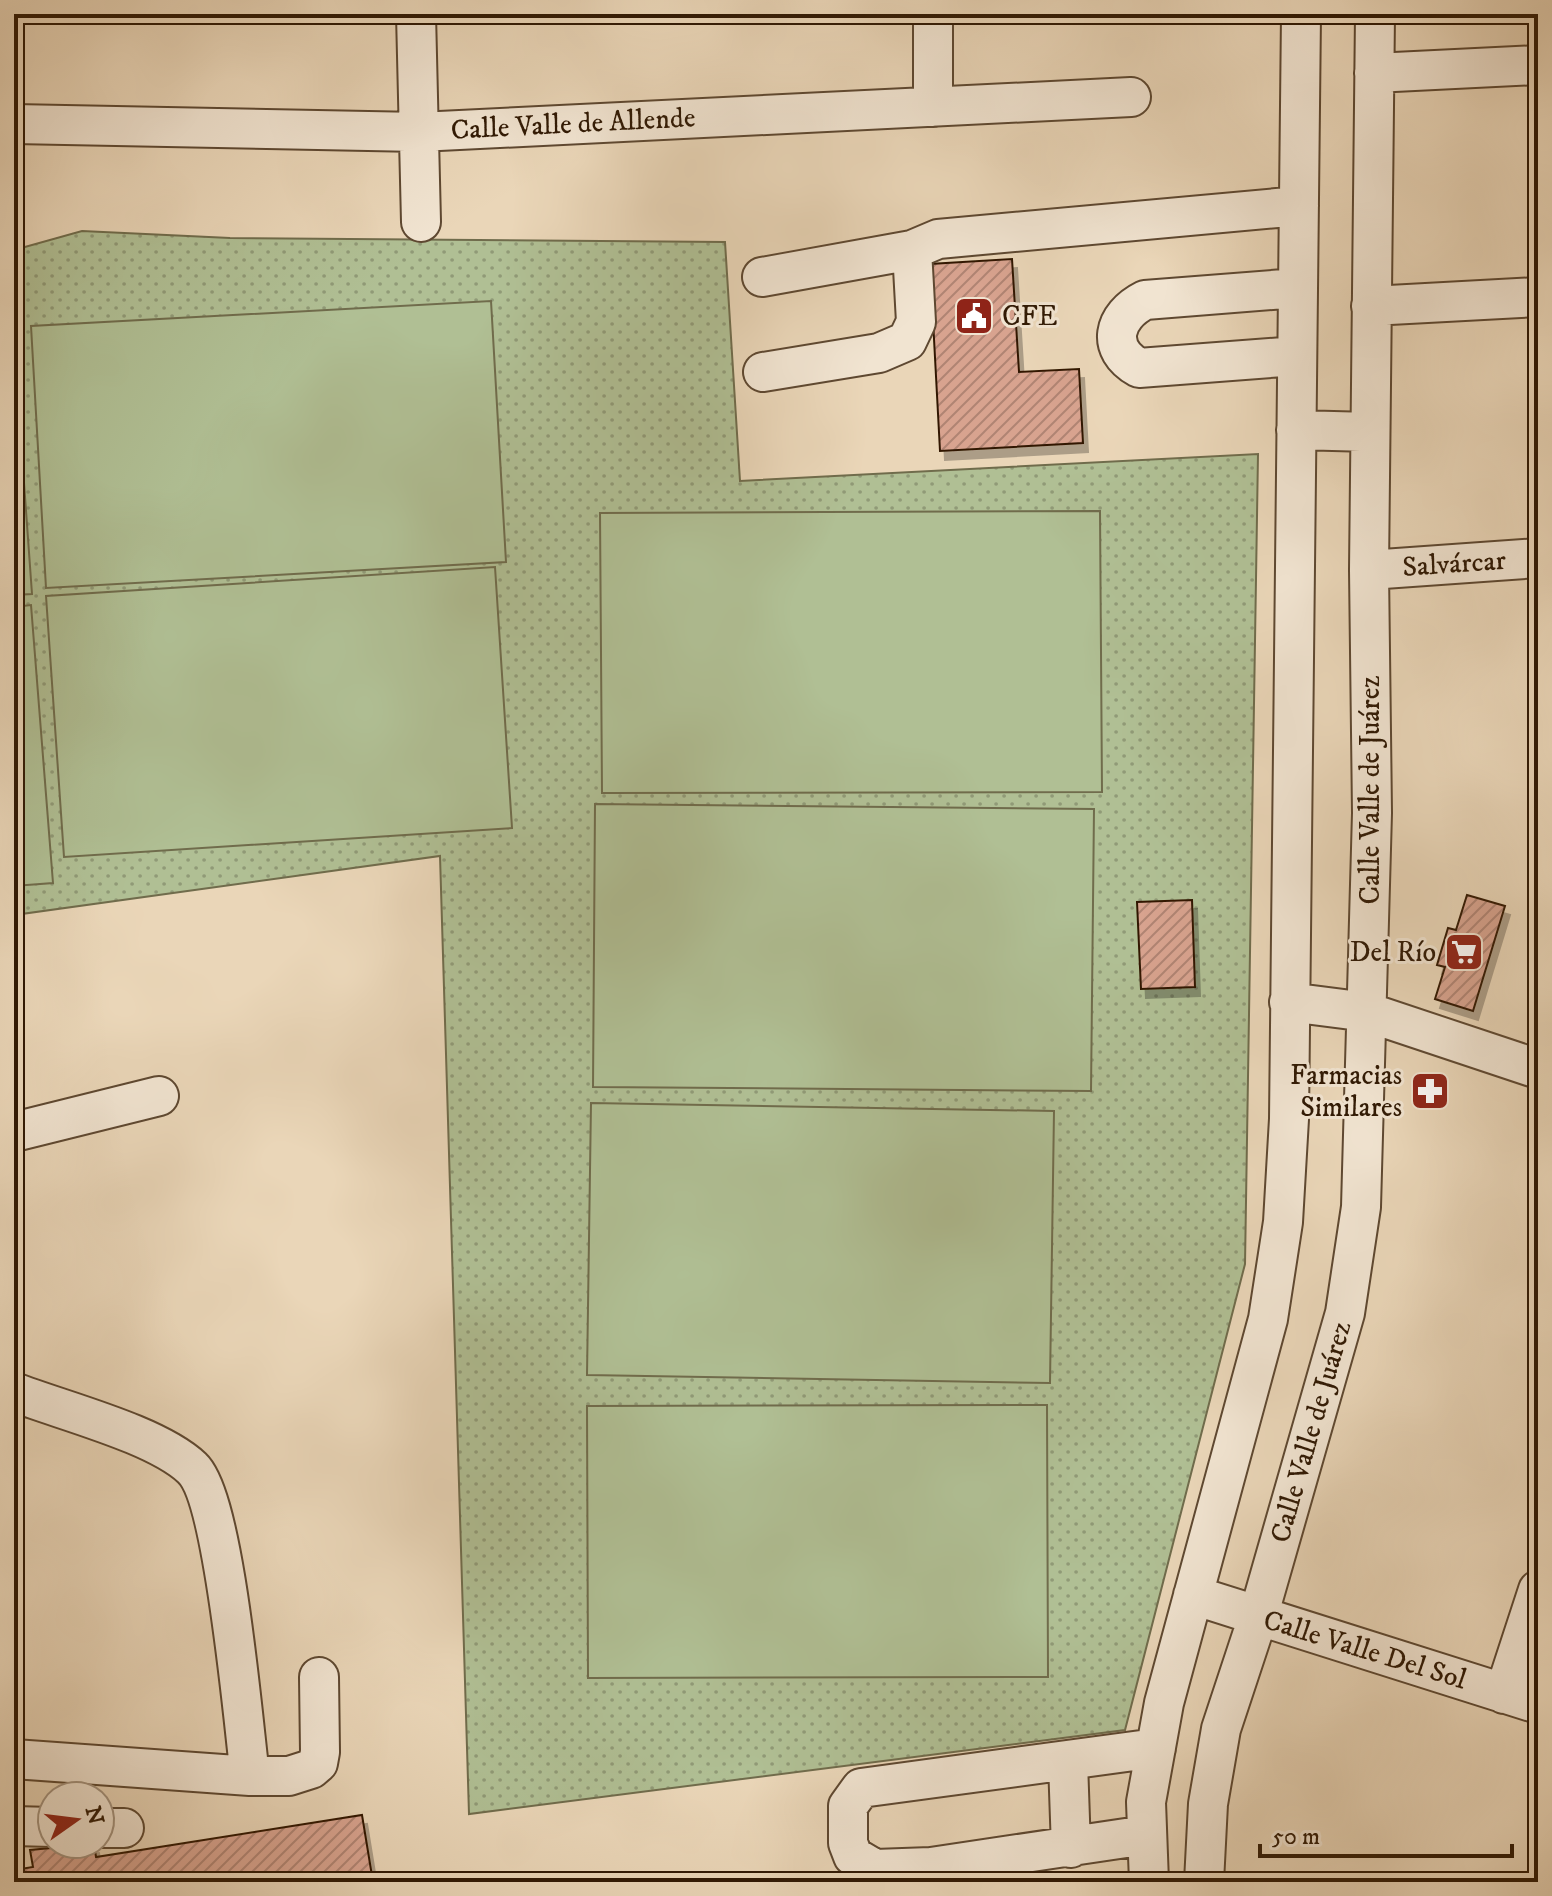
<svg xmlns="http://www.w3.org/2000/svg" width="1552" height="1896" viewBox="0 0 1552 1896" font-family="'IM FELL DW Pica',serif">
	<style>
		.park { fill: url(#park-dots); stroke: #706c4c; stroke-width: 2 }
		.pitch { fill: #b0bf94; stroke: #706c4c; stroke-width: 2 }
		.building { fill: url(#building-hatch); stroke: #301904; stroke-width: 2; filter: url(#shadow) }
		.lines { fill: none; stroke-linecap: round; stroke-linejoin: round }
		.minor-casing { stroke: #5e4831; stroke-width: 42 }
		.minor { stroke: #f1e4d1; stroke-width: 38 }
		.labels { text-anchor: middle; dominant-baseline: central; stroke-width: 6; stroke-linejoin: round; paint-order: stroke }
		.street-label { font-size: 28px; fill: #301904; stroke: #f1e4d1 }
		.poi-label { font-size: 28px; fill: #301904; stroke: #f1e4d1; text-anchor: end }
	</style>
	<defs>
		<pattern id="park-dots" width="8" height="8" patternUnits="userSpaceOnUse" patternTransform="scale(2)"><rect width="8" height="8" fill="#b0bf94"/><path d="M2 2h.1M6 6h.1" fill="none" stroke="#909a77" stroke-width="1.8" stroke-linecap="round"/></pattern>
		<pattern id="building-hatch" width="6" height="6" patternUnits="userSpaceOnUse" patternTransform="scale(2)"><rect width="6" height="6" fill="#d8a38f"/><path d="M-1 1l2-2M0 6l6-6M5 7l2-2" fill="none" stroke="#b08473"/></pattern>
		<filter id="shadow"><feDropShadow dx="5" dy="9" stdDeviation="0" flood-color="#0004"/></filter>
	</defs>
	<rect width="100%" height="100%" fill="#ead6b8"/>
	<filter id="stains"><feTurbulence type="fractalNoise" baseFrequency=".0025" numOctaves="4"/><feColorMatrix values="0 0 0 0 .2 0 0 0 0 .09 0 0 0 0 .02 0 0 0 .5 -.17"/></filter>
	<radialGradient id="worn" r=".72"><stop offset=".6" stop-color="#630" stop-opacity="0"/><stop offset="1" stop-color="#630" stop-opacity=".3"/></radialGradient>
	<path class="park" d="M82,231L230,238L725,242L740,481L1258,454L1245,1264L1125,1730L469,1814L440,856L14,915V250Z"/>
	<path class="pitch" d="M491,301L506,562L46,588L31,326Z
		M14,344L32,594L14,595Z
		M1100,511L1102,792L602,793L600,513Z
		M495,567L512,828L64,857L46,596Z
		M31,605L53,883L14,886V607Z
		M595,804L1094,809L1091,1091L593,1087Z
		M591,1103L1054,1111L1050,1383L587,1375Z
		M1047,1405L1048,1677L588,1678L587,1406Z"/>
	<path class="building" d="M1012,259L1019,372L1079,369L1083,443L940,451L930,264Z
		M1467,895L1505,906L1473,1011L1435,999L1445,967L1437,965L1448,928L1456,930Z
		M1192,900L1195,987L1141,989L1137,902Z
		M362,1815L373,1882H14V1870L33,1867L30,1850L94,1844L96,1857Z"/>
	<g class="lines">
		<g class="minor-casing">
			<path id="minor" d="M416,14L421,222
				M933,14V107
				M1374,73L1538,65
				M14,124L419,132L1131,97
				M762,277L912,250
				M1297,288L1145,300C1113,316 1105,349 1139,368L1297,356
				M1371,306L1538,297
				M763,372L879,353L907,341L916,322L912,250L938,239L1299,206
				M1296,430L1370,432
				M1369,570L1538,558
				M1289,1002L1367,1012L1538,1069
				M14,1132L159,1096
				M14,1392C63,1411 156,1434 192,1468C225,1499 243,1722 250,1776
				M1193,1595L1538,1704
				M1504,1694L1538,1590
				M14,1759L250,1776H289L311,1769L318,1763L320,1752L319,1677
				M1068,1762L1071,1848
				M14,1826L52,1827
				M100,1828H124
				M1146,1835L931,1867L875,1869L853,1856L848,1843V1806L861,1788L1156,1748
				M1149,1882L1146,1802L1164,1703L1268,1319L1283,1222L1289,1119L1301,14
				M1204,1882L1208,1804L1221,1729L1258,1617L1345,1313L1361,1207L1372,813L1369,570L1375,14"/>
		</g>
		<use href="#minor" class="minor"/>
	</g>
	<defs>
		<g id="civic-square" transform="scale(2)"><rect x="-9" y="-9" width="18" height="18" rx="4" fill="#8f2418" stroke="#f1e4d1"/><path d="M-.6-6.5H3V-4.5H.6V-3L4-1V1h2V6H-6V1h2V-1L-.6-3ZM-1.2 2.5V6h2.4V2.5Z" fill="#fff"/></g>
		<g id="supermarket-square" transform="scale(2)"><rect x="-9" y="-9" width="18" height="18" rx="4" fill="#8f2418" stroke="#f1e4d1"/><path d="M-6-5.5h2.5l.6 2H6L4.5 2H-2.5L-4.4-4H-6ZM-1.5 3.2a1.3 1.3 0 1 0 .1 0ZM3 3.2a1.3 1.3 0 1 0 .1 0Z" fill="#fff"/></g>
		<g id="pharmacy-square" transform="scale(2)"><rect x="-9" y="-9" width="18" height="18" rx="4" fill="#8f2418" stroke="#f1e4d1"/><path d="M-2-6h4v4h4v4h-4v4h-4v-4h-4v-4h4Z" fill="#fff"/></g>
	</defs>
	<g fill-rule="evenodd">
		<use href="#civic-square" x="974" y="316"/>
		<use href="#supermarket-square" x="1464" y="952"/>
		<use href="#pharmacy-square" x="1430" y="1091"/>
	</g>
	<g class="labels">
		<g class="street-label">
			<text transform="translate(573 124) rotate(-3)">Calle Valle de Allende</text>
			<text transform="translate(1454 564) rotate(-4)">Salvárcar</text>
			<text transform="translate(1370 790) rotate(-90)">Calle Valle de Juárez</text>
			<text transform="translate(1311 1432) rotate(-74)">Calle Valle de Juárez</text>
			<text transform="translate(1365 1650) rotate(17)">Calle Valle Del Sol</text>
		</g>
		<g class="poi-label">
			<text x="1002" y="316" text-anchor="start">CFE</text>
			<text x="1436" y="952">Del Río</text>
			<text x="1402" y="1075">Farmacias<tspan x="1402" dy="32">Similares</tspan></text>
		</g>
	</g>
	<rect width="1552" height="1896" fill="none" stroke="#ead6b8" stroke-width="48"/>
	<rect x="16" y="16" width="1520" height="1864" fill="none" stroke="#301904" stroke-width="4"/>
	<rect x="24" y="24" width="1504" height="1848" fill="none" stroke="#301904" stroke-width="2"/>
	<g transform="translate(76 1820) rotate(76)"><circle r="38" fill="#f1e4d1" stroke="#a4937f" stroke-width="2"/>
	<path d="M0-6L14 30L0 20L-14 30Z" fill="#8f2418"/>
	<text y="-12" font-size="22" font-weight="bold" text-anchor="middle" fill="#301904">N</text>
	</g>
	<path d="M1260 1844v12h252v-12" fill="none" stroke="#301904" stroke-width="4"/>
	<text x="1272" y="1844" font-size="24" fill="#301904" stroke="#f1e4d1" stroke-width="6" paint-order="stroke">50 m</text>
	<rect width="100%" height="100%" filter="url(#stains)"/>
	<rect width="100%" height="100%" fill="url(#worn)"/>
</svg>
